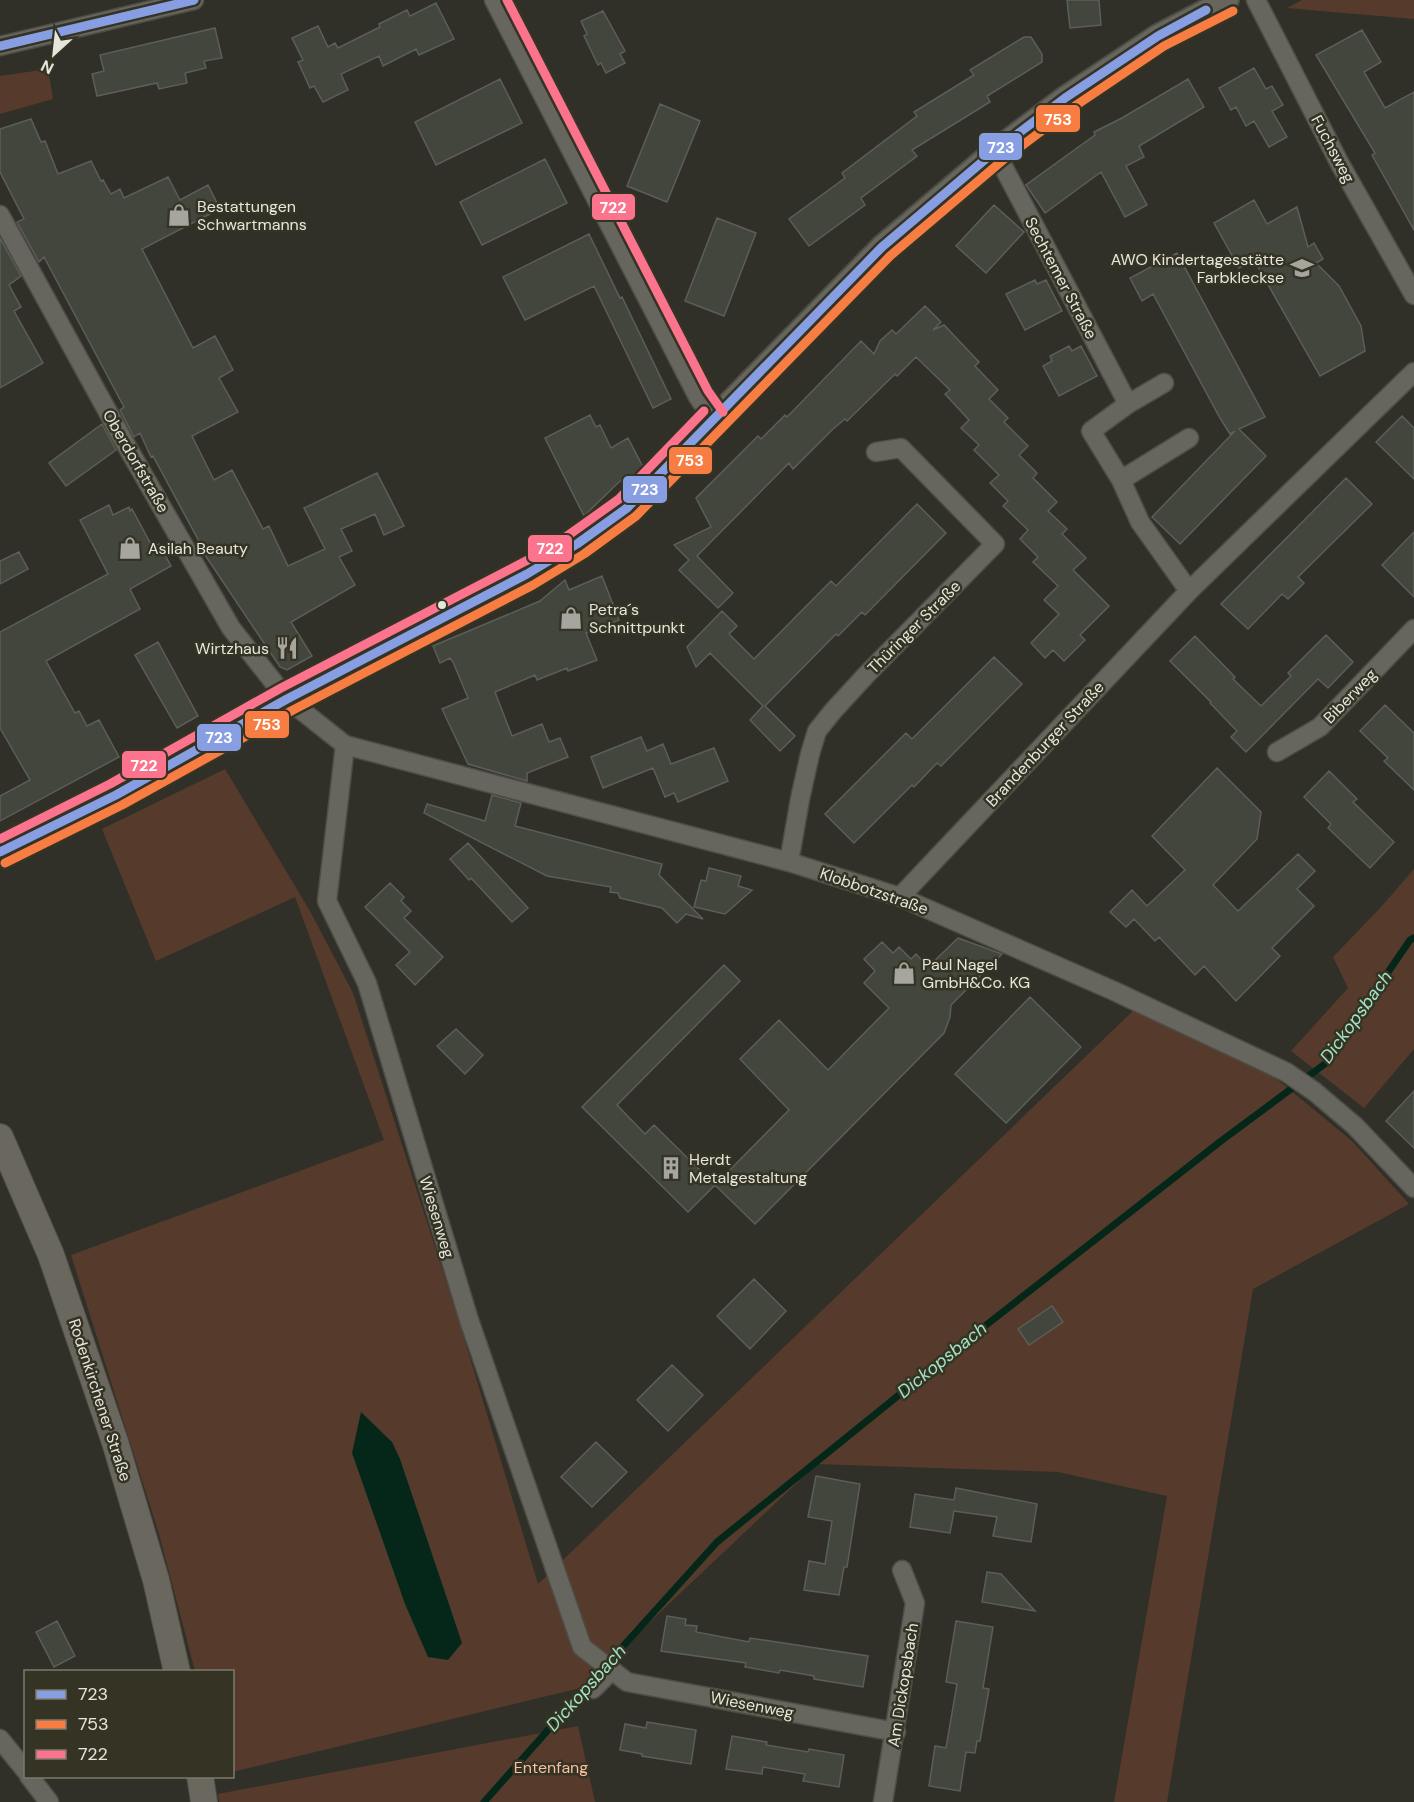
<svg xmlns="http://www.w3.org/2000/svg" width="1414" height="1802" viewBox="0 0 1414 1802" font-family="'DM Sans',sans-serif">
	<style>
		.green { fill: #563b2c }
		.water { fill: #042719 }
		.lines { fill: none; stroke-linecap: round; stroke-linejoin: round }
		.stream { stroke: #042719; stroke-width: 7 }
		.building { fill: #42463c; stroke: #5c5e57; stroke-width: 1.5 }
		.minor-casing { stroke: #4d4d46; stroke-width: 21 }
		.tertiary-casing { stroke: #4d4d46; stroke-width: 26 }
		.secondary-casing { stroke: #4d4d46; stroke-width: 28 }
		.minor { stroke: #66665f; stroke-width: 18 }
		.tertiary { stroke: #66665f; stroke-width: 22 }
		.secondary { stroke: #69675e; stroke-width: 26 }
		.bus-1-casing { stroke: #343324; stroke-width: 14 }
		.bus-2-casing { stroke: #343324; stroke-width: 14 }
		.bus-3-casing { stroke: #343324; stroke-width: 14 }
		.bus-1 { stroke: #889ee3; stroke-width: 9 }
		.bus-2 { stroke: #f77d43; stroke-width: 9 }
		.bus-3 { stroke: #fc738d; stroke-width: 9 }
		.bus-dot { fill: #e7e6dd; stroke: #343324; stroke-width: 2 }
		.labels { text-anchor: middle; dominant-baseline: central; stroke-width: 5; stroke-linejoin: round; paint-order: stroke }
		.street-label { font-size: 16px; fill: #e7e6dd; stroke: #343324 }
		.poi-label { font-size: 16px; fill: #e7e6dd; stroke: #343324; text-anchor: start }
		.park-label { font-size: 16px; fill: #fabe9f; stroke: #343324 }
		.water-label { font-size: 18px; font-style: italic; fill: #a2e4c4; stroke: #343324 }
		.line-badge { stroke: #343324; stroke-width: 2 }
		.badge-label { font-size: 16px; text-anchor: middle; font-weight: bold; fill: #fff }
	</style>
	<rect width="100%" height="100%" fill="#303028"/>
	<path class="green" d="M1302,0H1414V19L1287,8Z
		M48,69L53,99L0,114V76Z
		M225,769L310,911L353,993L459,1321L538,1584L1135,1009L1273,1076L1352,1141L1409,1204L1253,1289L1167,1802H1114L1167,1496L1058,1472L817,1464L580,1688L232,1772V1672L195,1671L159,1534L71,1255L384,1140L295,897L156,961L102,829Z
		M1414,869V1049L1364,1108L1291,1051L1348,988L1333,957L1382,906Z
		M578,1726L595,1802H219L218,1794Z"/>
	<path class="water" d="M361,1412L392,1442L400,1459L462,1643L448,1660L428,1657L405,1604L352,1453Z"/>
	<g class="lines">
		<path class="stream" d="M607,1664L717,1542L962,1344L1221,1141L1326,1063L1410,940L1414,938
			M484,1802L590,1683"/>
	</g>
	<path class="building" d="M1067,0H1099L1101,25L1070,28Z
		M436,3L454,39L419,55L416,49L383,66L379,56L341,74L348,90L323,102L314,86L310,88L298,62L303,60L292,38L318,26L328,47L335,43L338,48L380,27L379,24L407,10L410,16Z
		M603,11L625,51L620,54L625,63L606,73L601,63L598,65L584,36L587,34L581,21Z
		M215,28L222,58L204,61L206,68L185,73L187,83L159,89L157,83L97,96L92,74L104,71L100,55Z
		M1362,30L1381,62L1364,72L1385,108L1414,92V230L1372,155L1375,153L1316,55Z
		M1024,37H1031L1042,54V62L987,96L990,102L912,150L917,156L861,198L865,205L809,246L789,219L845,178L842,173L917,116L914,112L974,75L970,70Z
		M1254,68L1266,89L1272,86L1283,105L1272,111L1287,137L1269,147L1254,121L1246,126L1236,107L1231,110L1219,88Z
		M500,79L522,123L436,165L415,122Z
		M1188,79L1204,107L1139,146L1144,157L1126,166L1147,205L1125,217L1101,172L1045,213L1026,185L1095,135L1094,132L1122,118Z
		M660,104L700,121L667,202L627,186Z
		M31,119L41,142L45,141L58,174L91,161L101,181L103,180L111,194L120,189L124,198L168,177L180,200L208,185L220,209L142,249L193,348L215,336L233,370L219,378L238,412L192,436L214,480L232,470L263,529L269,526L288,566L325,549L304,508L377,473L404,526L384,535L375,514L341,529L352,551L339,557L355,585L291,622L312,656L287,670L280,667L199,546L201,545L153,456L151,457L140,433L134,437L120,410L124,407L44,257L39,262L17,222L24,219L0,172V129Z
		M545,159L567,203L482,245L460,202Z
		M1254,200L1267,224L1297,207L1308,247L1314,243L1323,259L1316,263L1339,286L1361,326L1365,351L1320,376L1254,260L1239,268L1214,223Z
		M994,205L1024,232L986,273L956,246Z
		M717,218L756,233L724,316L685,301Z
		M589,234L620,298L622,297L671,399L653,408L594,286L525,320L503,277Z
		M0,238L21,276L9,285L21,307L14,311L43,363L0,388Z
		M1177,253L1265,417L1239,429L1266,456L1180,544L1152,517L1235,431L1230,434L1220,418L1153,294L1142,301L1130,278Z
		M1035,280L1037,284L1046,280L1062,311L1025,330L1006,294Z
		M925,306L941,322L933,330L944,325L979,362L975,366L998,390L989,399L1008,418L1004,422L1028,446L1019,455L1037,473L1033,478L1057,502L1048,511L1067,529L1062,534L1086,558L1073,570L1109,606L1080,635L1085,640L1064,661L1053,650L1045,658L1031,643L1059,614L1044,600L1058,586L1033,562L1038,557L1020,539L1028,530L1003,506L1008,501L990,483L999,475L974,450L979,445L961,428L969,420L945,394L950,390L916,357L897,376L895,374L847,421L845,419L833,429L793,469L789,463L697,556L733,593L718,608L679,570L689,560L674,545L711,527L696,498L758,436L761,439L785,415L787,417L861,341L874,354L880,341L892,330L896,334Z
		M1069,346L1072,351L1081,346L1097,376L1059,396L1043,366L1052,361L1050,356Z
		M590,415L596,427L600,425L611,448L628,438L644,469L620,481L584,516L545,438Z
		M1402,416L1414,428V479L1376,442Z
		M102,424L116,450L66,486L49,463Z
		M1346,478L1372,504L1298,577L1304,583L1288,599L1282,594L1248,629L1221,604Z
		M917,504L946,533L865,615L862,612L838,636L836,634L765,706L795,736L780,751L750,720L763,706L710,653L696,667L687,647L722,611L737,626L729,634L754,659L831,581L836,586Z
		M109,505L113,515L129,507L130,511L132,509L153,548L159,544L171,566L130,589L140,609L46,661L75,713L79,711L87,726L99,720L119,757L0,821V796L30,780L0,728V632L108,574L80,520Z
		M1414,532V597L1382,565Z
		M19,552L28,569L0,584V561Z
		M602,576L619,620L586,633L597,660L568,671L567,668L537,680L535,675L495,692L512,736L542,724L549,742L560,738L568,757L527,773V781L468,764L442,709L468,698L453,662L450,658L440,663L433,646L540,601L565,580L569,590Z
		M1326,635L1353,662L1328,688L1318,679L1246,752L1231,737L1237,731L1210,703L1211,702L1170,661L1195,636L1235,677L1233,679L1261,706L1291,676L1288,673Z
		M158,642L198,716L177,728L135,655Z
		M994,657L1022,684L941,766L937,763L914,787L912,785L854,843L825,814L906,733L912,739Z
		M1385,705L1414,733V790L1384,761L1388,758L1360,731Z
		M641,737L647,751L663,744L671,764L714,748L728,781L678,802L674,793L665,797L653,768L603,788L591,757Z
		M1217,768L1261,812L1257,839L1213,885L1238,911L1298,854L1315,871L1297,889L1314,906L1272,948L1280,956L1236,1001L1204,966L1195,975L1159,937L1155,941L1134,919L1126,927L1110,912L1132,890L1147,906L1185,870L1152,836Z
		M1329,771L1357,799L1353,802L1394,842L1370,868L1328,828L1331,824L1304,797Z
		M492,795L521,803L515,826L662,864L659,875L703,919L686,914L677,923L662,908L620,898L618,893L610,892L611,887L547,876L424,813L427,804L485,821Z
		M468,843L528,908L512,922L471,878L469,880L450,859Z
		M709,868L741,876L738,886L752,890L725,914L694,907L701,880L706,881Z
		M390,883L404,897L401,901L411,911L404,918L443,957L415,985L396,965L410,952L365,907Z
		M958,938L1002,954L951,1005L950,1017L944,1033L755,1224L715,1185L789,1110L740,1059L779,1020L828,1070L889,1008L864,983L875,971L864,959L882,942L893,953L899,947L911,959L916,954L928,967Z
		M724,965L740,981L617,1105L645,1134L654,1125L715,1185L688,1212L582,1107Z
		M1030,997L1081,1047L1006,1123L955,1074Z
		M456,1029L483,1055L465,1074L437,1046Z
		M1414,1091V1148L1386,1121Z
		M754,1279L786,1311L750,1349L717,1316Z
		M1052,1306L1063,1322L1029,1345L1018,1329Z
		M672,1365L703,1395L668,1431L637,1400Z
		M596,1442L627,1472L592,1507L561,1477Z
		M816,1476L860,1484L847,1567H844L839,1595L804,1590L809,1561L825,1564L832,1521L808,1517Z
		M956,1488L1037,1504L1031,1542L993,1536L997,1517L954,1511L950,1533L910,1527L915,1494L954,1500Z
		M987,1572L1001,1574L1035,1611L982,1602Z
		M667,1616L686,1619L685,1625L697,1626L696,1632L749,1642L750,1638L868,1656L863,1687L814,1679V1676L780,1670L779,1673L745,1667L746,1663L661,1651Z
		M57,1621L75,1656L54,1667L36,1632Z
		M956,1621L993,1627L983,1688L989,1689L980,1741H977L975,1753L966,1752L960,1791L929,1786L935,1746L946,1748L957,1684L946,1682Z
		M647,1722L696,1730L691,1764L642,1756V1754L620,1750L625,1724L646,1728Z
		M732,1736L767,1742L766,1745L808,1752L809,1749L844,1755L839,1787L803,1781L805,1774L763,1767L762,1774L726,1769Z"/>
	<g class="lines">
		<g class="minor-casing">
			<path id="minor" d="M494,0L698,397L713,419
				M1256,0L1340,164L1414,295
				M0,46L194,0
				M995,151L1128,404L1091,431L1121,480
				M0,215L121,436L231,628L287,699L345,745L789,862L900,897L1114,991L1286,1072L1315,1092L1355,1126L1414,1188
				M1128,404L1164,383
				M1189,591L1140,522L1121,480L1189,438
				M345,745L327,901L367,983L469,1320L582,1647L627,1682L896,1732
				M1277,752L1320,727L1414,629
				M789,862L800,799L810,754L817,731L833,711L867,674L995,544L901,448L876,452
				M900,897L1189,591L1414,372
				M593,1689L612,1670
				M0,1739L26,1771
				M29,1776L49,1802
				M883,1802L915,1603L902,1570"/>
		</g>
		<g class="tertiary-casing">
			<path id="tertiary" d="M0,852L116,795L287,699L527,574L577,544L627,508L882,247L995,151L1065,98L1158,36L1227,0"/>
		</g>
		<g class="secondary-casing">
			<path id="secondary" d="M0,1137L51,1255L115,1442L156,1580L177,1672
				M200,1776L204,1802"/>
		</g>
		<use href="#minor" class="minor"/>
		<use href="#tertiary" class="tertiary"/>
		<use href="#secondary" class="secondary"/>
		<g class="bus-1-casing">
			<path id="bus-1" d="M0,46L194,0
				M0,852L116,795L287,699L527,574L577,544L627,508L882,247L995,151L1065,98L1158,36L1206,10"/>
		</g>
		<g class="bus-2-casing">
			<path id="bus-2" d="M5,863L122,805L293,710L533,585L584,554L636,516L890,256L1003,160L1072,108L1164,46L1233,11"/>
		</g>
		<g class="bus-3-casing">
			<path id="bus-3" d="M507,0L708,391L723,412
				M0,839L110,784L281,688L549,549L619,499L704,411"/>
		</g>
		<use href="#bus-1" class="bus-1"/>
		<use href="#bus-2" class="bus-2"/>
		<use href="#bus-3" class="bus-3"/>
	</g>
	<defs>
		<g id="shop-bare" transform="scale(1.8)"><path d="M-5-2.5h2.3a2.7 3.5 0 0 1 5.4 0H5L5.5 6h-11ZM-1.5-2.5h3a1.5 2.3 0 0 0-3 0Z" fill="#a7a69e" stroke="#343324" stroke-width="2.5" paint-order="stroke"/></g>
		<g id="school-bare" transform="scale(1.8)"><path d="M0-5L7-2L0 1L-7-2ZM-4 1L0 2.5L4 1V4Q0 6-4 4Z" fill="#a7a69e" stroke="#343324" stroke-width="2.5" paint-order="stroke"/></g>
		<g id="restaurant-bare" transform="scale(1.8)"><path d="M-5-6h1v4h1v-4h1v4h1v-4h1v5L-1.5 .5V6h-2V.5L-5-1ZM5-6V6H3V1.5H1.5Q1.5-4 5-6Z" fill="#a7a69e" stroke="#343324" stroke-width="2.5" paint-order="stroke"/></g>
		<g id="building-bare" transform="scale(1.8)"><path d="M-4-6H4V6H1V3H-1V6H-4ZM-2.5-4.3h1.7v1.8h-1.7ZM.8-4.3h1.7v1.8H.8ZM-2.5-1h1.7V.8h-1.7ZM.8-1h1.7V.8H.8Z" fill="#a7a69e" stroke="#343324" stroke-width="2.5" paint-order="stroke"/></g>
	</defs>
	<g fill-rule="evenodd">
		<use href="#shop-bare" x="179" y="215"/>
		<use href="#school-bare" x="1302" y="268"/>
		<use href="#shop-bare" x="130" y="548"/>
		<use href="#shop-bare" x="571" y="618"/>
		<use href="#restaurant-bare" x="287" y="648"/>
		<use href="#shop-bare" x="904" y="973"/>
		<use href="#building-bare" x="671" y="1168"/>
	</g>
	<circle class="bus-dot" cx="442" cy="605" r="5"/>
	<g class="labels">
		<g class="street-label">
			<text transform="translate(1333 149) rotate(62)">Fuchsweg</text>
			<text transform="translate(1061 278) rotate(62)">Sechtemer Straße</text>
			<text transform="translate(136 461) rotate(60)">Oberdorfstraße</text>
			<text transform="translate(914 627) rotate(-45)">Thüringer Straße</text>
			<text transform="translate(1350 696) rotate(-46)">Biberweg</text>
			<text transform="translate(1045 744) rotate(-47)">Brandenburger Straße</text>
			<text transform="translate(874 891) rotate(19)">Klobbotzstraße</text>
			<text transform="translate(437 1217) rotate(73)">Wiesenweg</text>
			<text transform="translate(100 1400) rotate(72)">Rodenkirchener Straße</text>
			<text transform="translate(903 1685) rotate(-81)">Am Dickopsbach</text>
			<text transform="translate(752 1705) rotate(11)">Wiesenweg</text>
		</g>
		<g class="poi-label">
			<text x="197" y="206">Bestattungen<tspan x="197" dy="18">Schwartmanns</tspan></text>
			<text x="1284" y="259" text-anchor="end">AWO Kindertagesstätte<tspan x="1284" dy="18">Farbkleckse</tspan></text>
			<text x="148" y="548">Asilah Beauty</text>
			<text x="589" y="609">Petra´s<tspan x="589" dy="18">Schnittpunkt</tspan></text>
			<text x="269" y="648" text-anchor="end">Wirtzhaus</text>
			<text x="922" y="964">Paul Nagel<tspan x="922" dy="18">GmbH&amp;Co. KG</tspan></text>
			<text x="689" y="1159">Herdt<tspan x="689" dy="18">Metalgestaltung</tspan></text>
		</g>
		<g class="park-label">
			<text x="551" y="1767">Entenfang</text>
		</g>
		<g class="water-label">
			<text transform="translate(1356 1017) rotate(-54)">Dickopsbach</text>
			<text transform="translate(942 1360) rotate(-39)">Dickopsbach</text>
			<text transform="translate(586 1688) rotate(-48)">Dickopsbach</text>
		</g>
	</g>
	<g class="line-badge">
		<rect x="1035" y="104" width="46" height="29" rx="6" fill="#f77d43"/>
		<rect x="978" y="132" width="45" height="29" rx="6" fill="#889ee3"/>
		<rect x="591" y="193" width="45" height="28" rx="6" fill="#fc738d"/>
		<rect x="668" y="446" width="45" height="29" rx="6" fill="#f77d43"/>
		<rect x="622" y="475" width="46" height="29" rx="6" fill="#889ee3"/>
		<rect x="527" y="534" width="46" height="29" rx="6" fill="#fc738d"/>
		<rect x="244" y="710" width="46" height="29" rx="6" fill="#f77d43"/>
		<rect x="196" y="723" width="46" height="29" rx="6" fill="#889ee3"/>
		<rect x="121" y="750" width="46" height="29" rx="6" fill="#fc738d"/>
	</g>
	<g class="badge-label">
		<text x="1058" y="125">753</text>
		<text x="1001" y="153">723</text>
		<text x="613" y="213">722</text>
		<text x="690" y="466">753</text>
		<text x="645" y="495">723</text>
		<text x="550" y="554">722</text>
		<text x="267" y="730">753</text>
		<text x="219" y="743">723</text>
		<text x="144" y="771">722</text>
	</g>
	<rect x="24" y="1670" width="210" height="108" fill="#343324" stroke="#7c7b6e" stroke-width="1.5"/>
	<rect x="36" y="1690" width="30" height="9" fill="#889ee3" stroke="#7c7b6e" stroke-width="1.5"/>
	<text x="78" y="1700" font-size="18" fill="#e7e6dd">723</text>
	<rect x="36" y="1720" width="30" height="9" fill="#f77d43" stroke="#7c7b6e" stroke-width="1.5"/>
	<text x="78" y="1730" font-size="18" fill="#e7e6dd">753</text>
	<rect x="36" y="1750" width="30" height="9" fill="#fc738d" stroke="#7c7b6e" stroke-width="1.5"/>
	<text x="78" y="1760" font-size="18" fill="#e7e6dd">722</text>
	<g transform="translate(54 54) rotate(207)" stroke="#343324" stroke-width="4.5" paint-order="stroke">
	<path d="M0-4.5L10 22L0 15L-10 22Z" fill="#e7e6dd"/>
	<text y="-9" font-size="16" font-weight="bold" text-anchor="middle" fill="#e7e6dd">N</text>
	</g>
</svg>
